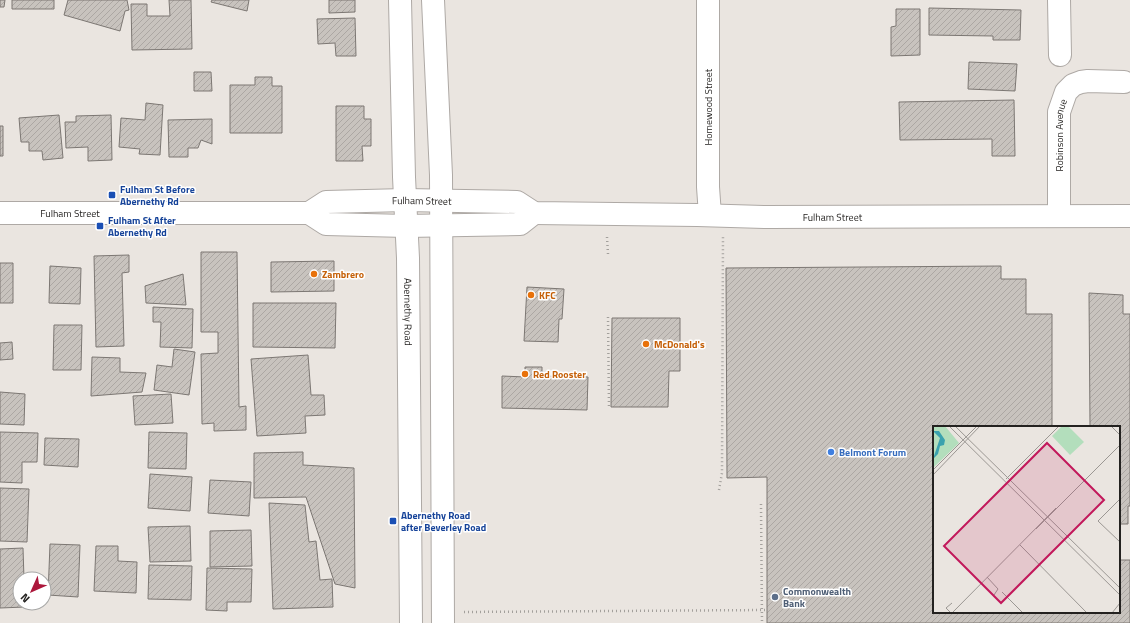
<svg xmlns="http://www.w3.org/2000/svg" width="1130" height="623" viewBox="0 0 1130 623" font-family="'Titillium Web',sans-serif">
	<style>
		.building { fill: url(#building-hatch); stroke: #7c7773 }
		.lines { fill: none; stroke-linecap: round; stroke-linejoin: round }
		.minor-casing { stroke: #aea9a5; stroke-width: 24 }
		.major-casing { stroke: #aea9a5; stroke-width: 24 }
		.path { stroke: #a3a09c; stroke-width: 2.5; stroke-dasharray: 1 3; stroke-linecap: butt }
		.minor { stroke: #fff; stroke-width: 22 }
		.major { stroke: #fff; stroke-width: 22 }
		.transit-dot { fill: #1a4fb4; stroke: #fff; stroke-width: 1.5 }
		.food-dot { fill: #e8710a; stroke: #fff; stroke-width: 1.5 }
		.shop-dot { fill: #3f7fe0; stroke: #fff; stroke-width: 1.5 }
		.service-dot { fill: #5c6f8a; stroke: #fff; stroke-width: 1.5 }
		.labels { text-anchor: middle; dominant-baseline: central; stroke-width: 3; stroke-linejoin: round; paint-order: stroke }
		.street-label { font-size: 10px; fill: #242220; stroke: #fff }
		.transit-label { font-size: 10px; font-weight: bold; fill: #164399; stroke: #fff; text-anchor: start }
		.food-label { font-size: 10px; font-weight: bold; fill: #c56008; stroke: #fff; text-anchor: start }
		.shop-label { font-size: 10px; font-weight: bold; fill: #366cbe; stroke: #fff; text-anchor: start }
		.service-label { font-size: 10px; font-weight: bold; fill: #4e5e75; stroke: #fff; text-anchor: start }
		.inset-road { fill: none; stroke: #9b9793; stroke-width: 1 }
		.view { fill: #c2185b; fill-opacity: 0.15; stroke: #c2185b; stroke-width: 2 }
		.inset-edge { fill: none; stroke: #242220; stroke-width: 2 }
	</style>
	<defs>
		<pattern id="building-hatch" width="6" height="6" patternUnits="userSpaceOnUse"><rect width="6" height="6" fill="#c8c3be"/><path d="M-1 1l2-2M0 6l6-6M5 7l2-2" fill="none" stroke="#aca7a3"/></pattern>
	</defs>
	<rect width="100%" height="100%" fill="#eae5e0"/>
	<path class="building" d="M0,0H5L4,7H0Z
		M12,0H54V9H12Z
		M68,0H127L129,10L125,11L120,31L64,15Z
		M169,0H191L192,49L132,50L131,4H147V16H170Z
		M212,0H249L247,11L211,2Z
		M329,0H355V12L329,13Z
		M929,8L1021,10L1020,40H993V36L929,35Z
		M896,9H920V55L891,56V27L896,26Z
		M355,18L356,56H336L335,43L318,44L317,19Z
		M969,62L1017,64L1015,91L968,89Z
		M194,72H211L212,91H194Z
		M255,77H272V86H282V133H230V85H255Z
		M1014,100L1015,156H992V139L900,140L899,102Z
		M146,103L163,105L160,155L139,154L140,149L119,147L121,118L145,120Z
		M336,106H364V119H371V146H362L363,161H336Z
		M59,115L63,158L43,160L42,151H29V142H21L19,118Z
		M111,115L112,160L88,161V147L66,148L65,122H76V116Z
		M212,119V144L201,140L198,148H188V157H169L168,120Z
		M0,126H3V156H0Z
		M201,252H237L239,407L246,406V430L214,431V423L202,424L201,354L218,353V332H201Z
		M129,255V272L122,273L124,346L96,347L94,256Z
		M334,261V291L271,292V262Z
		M0,263H13V303H0Z
		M50,266L81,268L80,304L49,303Z
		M1001,266V279H1026V314H1052V427H934V612H1119V560H1130V623H767V477L727,478L726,268Z
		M183,274L186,305L146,303L145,286Z
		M527,287L564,289L562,319H559L558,342L524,341Z
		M1089,293L1123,295V314H1130V506H1128V524H1119V427H1090Z
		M253,303H336L335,348L253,347Z
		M153,307L193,309L192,348L160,347L161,322H153Z
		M612,318H680V371H669L668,407H611Z
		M54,325H82L81,370H53Z
		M12,342L13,359L0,360V343Z
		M174,349L195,352L189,395L154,390L157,365L172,367Z
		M308,355L311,395H324L325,415L305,416L306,433L257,436L251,359Z
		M92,357L120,358V372L146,373L142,392L91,396Z
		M525,367H542V376L588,377L587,410L502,408V376L525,377Z
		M0,392L25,394L24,425L0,424Z
		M171,394L173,423L135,425L133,396Z
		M0,432L38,433L37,462H22V483L0,482Z
		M149,432L187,433L186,469L148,468Z
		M45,438L79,439L78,467L44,465Z
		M303,452V465L354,468L355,588L335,584L306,497L254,498V453Z
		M150,474L192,477L190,511L148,508Z
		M210,480L251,482L249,516L208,513Z
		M0,488L29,489L27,542L0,541Z
		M269,503L305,505L309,542L316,541L320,580L332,579L333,607L273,609Z
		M190,526L191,561L150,562L148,527Z
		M251,530L252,566L210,567V531Z
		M50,544L80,545L78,597L48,595Z
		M96,546H118V561L137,562L136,593L94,591Z
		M23,548L24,579H20V603H25V607L0,608V549Z
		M149,565L192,566L191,600L148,599Z
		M207,568L252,569L251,602H227V611L206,610Z"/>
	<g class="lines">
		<g class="minor-casing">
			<g id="minor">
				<path d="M708,0V187L710,215"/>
				<path d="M1059,0L1060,55"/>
				<path id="s1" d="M0,213H309L326,224L406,226L520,224L534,213"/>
				<path id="s2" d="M309,213L326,202L405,200L517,202L534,213L697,215L766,217L1130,216"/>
				<path id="s3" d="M1059,215V112L1066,92L1073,85L1081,82L1088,81L1124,82"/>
			</g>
		</g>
		<g class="major-casing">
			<g id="major">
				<path id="s4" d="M400,0L404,177L408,258L411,623"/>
				<path d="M433,0L441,175L443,623"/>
			</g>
		</g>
		<path class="path" d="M607,237L608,254
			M608,317L609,408
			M719,490L722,473L723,236
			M761,504L762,623
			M464,612L767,610"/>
		<use href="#minor" class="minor"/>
		<use href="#major" class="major"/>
	</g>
	<g class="transit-dot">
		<rect x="108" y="191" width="8" height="8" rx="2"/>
		<rect x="96" y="222" width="8" height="8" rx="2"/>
		<rect x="389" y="517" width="8" height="8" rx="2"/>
	</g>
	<g class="food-dot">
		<circle cx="314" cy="274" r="4"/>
		<circle cx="531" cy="295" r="4"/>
		<circle cx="646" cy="344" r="4"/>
		<circle cx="525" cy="374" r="4"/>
	</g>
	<circle class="shop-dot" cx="831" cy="452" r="4"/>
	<circle class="service-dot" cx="775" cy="597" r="4"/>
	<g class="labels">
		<g class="street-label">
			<text transform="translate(708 107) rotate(-90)">Homewood Street</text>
			<text stroke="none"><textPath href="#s3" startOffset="80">Robinson Avenue</textPath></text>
			<text stroke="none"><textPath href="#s2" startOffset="116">Fulham Street</textPath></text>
			<text stroke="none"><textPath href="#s1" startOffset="70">Fulham Street</textPath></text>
			<text stroke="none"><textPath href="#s2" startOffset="530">Fulham Street</textPath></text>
			<text stroke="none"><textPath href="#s4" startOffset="312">Abernethy Road</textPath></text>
		</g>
		<g class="transit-label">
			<text x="120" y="189">Fulham St Before<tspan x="120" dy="12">Abernethy Rd</tspan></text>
			<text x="108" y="220">Fulham St After<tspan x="108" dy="12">Abernethy Rd</tspan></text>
			<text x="401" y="515">Abernethy Road<tspan x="401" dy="12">after Beverley Road</tspan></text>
		</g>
		<g class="food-label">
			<text x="322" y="274">Zambrero</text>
			<text x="539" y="295">KFC</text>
			<text x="654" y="344">McDonald's</text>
			<text x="533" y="374">Red Rooster</text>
		</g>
		<g class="shop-label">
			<text x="839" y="452">Belmont Forum</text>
		</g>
		<g class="service-label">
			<text x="783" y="591">Commonwealth<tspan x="783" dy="12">Bank</tspan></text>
		</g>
	</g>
	<g transform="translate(933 426)">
		<rect width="187" height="187" fill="#eae5e0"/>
		<path d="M129,0H135L151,16L137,29L119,10Z" fill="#b3debc"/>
		<path d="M0,0H12L26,17L0,42Z" fill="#b3debc"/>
		<path d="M0,5H6L12,14L11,19L7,20L5,28L0,33L7,12Z" fill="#3ba2ae"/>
		<path class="inset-road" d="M16,0L187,169M22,0L187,162M178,0L187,9M0,44L44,0M0,49L47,0M73,53L126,0M187,73L165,95L187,116M103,103L187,19M87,119L154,187M54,151L65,163L61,169M69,166L90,187M18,187L13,182L19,177M19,187L123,82M179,187L187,177"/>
		<path class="view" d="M114,17L171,74L68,177L11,120Z"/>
		<rect width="187" height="187" class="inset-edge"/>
	</g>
	<g transform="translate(32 591) rotate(225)"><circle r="19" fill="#ffffff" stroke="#a7a7a6"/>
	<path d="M0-3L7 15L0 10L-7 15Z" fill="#ac173b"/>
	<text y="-6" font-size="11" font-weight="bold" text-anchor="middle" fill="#242220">N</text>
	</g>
</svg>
